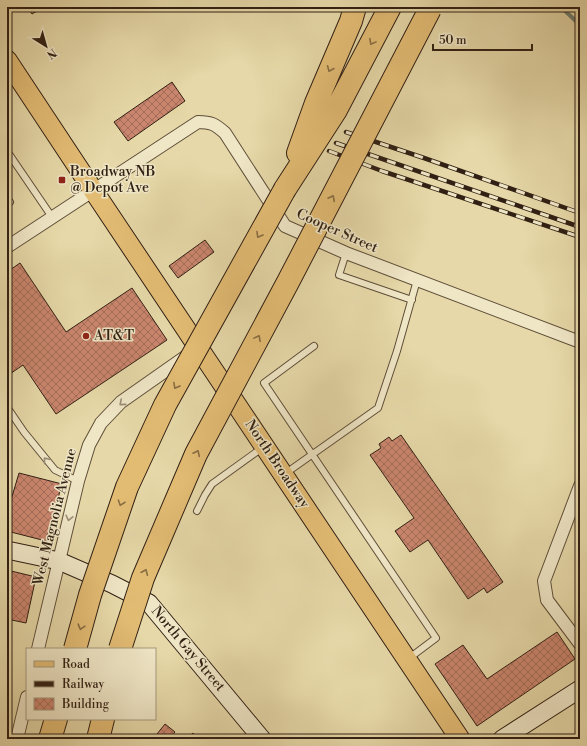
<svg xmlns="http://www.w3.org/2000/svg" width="587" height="746" viewBox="0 0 587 746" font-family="'Libre Bodoni',serif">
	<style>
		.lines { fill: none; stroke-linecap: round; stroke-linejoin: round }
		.stream { stroke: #6e7c71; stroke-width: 4 }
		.building { fill: url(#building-cross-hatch); stroke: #312014 }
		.lane-casing { stroke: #5e4e39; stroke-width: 8 }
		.street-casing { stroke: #5e4e39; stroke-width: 14 }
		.secondary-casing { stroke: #312014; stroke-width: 19 }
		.primary-casing { stroke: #312014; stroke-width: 21 }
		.highway-casing { stroke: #312014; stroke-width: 24 }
		.lane { stroke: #efe6c6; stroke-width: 6 }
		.street { stroke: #efe6c6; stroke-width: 12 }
		.secondary { stroke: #efe6c6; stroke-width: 17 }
		.primary { stroke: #e3bc74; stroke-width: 19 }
		.highway { stroke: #e3bc74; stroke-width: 22 }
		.rail-casing { stroke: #312014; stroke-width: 4.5 }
		.rail { stroke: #efe6c6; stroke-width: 3; stroke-dasharray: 9; stroke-linecap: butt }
		.highway-bridge-casing { stroke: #312014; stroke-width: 24; stroke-linecap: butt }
		.highway-bridge { stroke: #e3bc74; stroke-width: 22 }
		.oneway { stroke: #8a6e44 }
		.oneway2 { stroke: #9a8d76 }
		.poi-dot { fill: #8f2418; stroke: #efe6c6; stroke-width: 1.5 }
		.labels { text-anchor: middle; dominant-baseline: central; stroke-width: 3; stroke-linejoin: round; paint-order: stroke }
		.poi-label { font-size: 14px; fill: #312014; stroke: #efe6c6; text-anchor: start }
		.street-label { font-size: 14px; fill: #312014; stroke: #efe6c6 }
	</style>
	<defs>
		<pattern id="building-cross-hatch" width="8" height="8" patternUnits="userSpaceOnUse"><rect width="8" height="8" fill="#ca866e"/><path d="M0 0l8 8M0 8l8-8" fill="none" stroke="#a56d59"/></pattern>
	</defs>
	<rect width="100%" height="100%" fill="#e6d8a8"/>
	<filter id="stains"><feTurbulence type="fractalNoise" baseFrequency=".005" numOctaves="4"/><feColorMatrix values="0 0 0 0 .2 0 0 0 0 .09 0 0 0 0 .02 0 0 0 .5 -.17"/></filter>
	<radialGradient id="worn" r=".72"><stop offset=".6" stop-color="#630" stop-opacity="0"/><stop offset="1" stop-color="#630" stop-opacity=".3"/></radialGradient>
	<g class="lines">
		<path class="stream" d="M561,7L580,25"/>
	</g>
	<path class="building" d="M27,7H44L32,14Z
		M172,82L185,101L128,141L114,122Z
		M205,240L214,252L178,278L169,266Z
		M20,263L66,332L132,288L167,340L56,414L23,365L7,376V272Z
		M401,435L503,582L487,593L484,588L468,599L428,540L410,552L395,531L414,518L370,455L381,448L379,444L389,437L392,441Z
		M19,473L62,484L46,541L7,531V499L11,500Z
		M7,570L36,577L26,623L7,619Z
		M557,632L575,659L477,726L435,664L463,645L487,679Z
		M165,724L175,732L169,739H153Z
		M193,733L198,739H186Z"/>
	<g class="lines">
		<g class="lane-casing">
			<path id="lane" d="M7,151L52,217
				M7,204L10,202
				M346,253L339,275L412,300
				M314,346L264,383L436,638L408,659
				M7,407L24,432L55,470L78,481
				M286,473L378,408L397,351L417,280
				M197,511L205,495L212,484L262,448"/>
		</g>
		<g class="street-casing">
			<path id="street" d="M7,247L198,122C211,122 215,124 225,133L285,226L346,253L580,342
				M580,486L544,581L547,600L580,644
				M38,649L78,481L89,445L101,423L121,402L188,355
				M17,739L27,697"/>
		</g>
		<g class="secondary-casing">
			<path id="secondary" d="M7,550L59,561L112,584L149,603L262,739
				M502,739L580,689"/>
		</g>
		<g class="primary-casing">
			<path id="primary" d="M7,60L93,190L460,739"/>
		</g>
		<g class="highway-casing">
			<path id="highway" d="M298,153L316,103L351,21L355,7
				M285,189L336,110L390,7
				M50,739L56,719
				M98,739L103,719"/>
		</g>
		<use href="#lane" class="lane"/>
		<use href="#street" class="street"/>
		<use href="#secondary" class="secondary"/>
		<use href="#primary" class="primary"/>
		<use href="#highway" class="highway"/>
		<g class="rail-casing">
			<path id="rail" d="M346,132L424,158L580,213
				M336,143L580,227
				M329,151L382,171L580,237"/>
		</g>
		<use href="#rail" class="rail"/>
		<g class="highway-bridge-casing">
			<path id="highway-bridge" d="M75,649L90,595L127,487L165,405L285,189
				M120,649L143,578L196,454L288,282L430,9"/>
		</g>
		<use href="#highway-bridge" class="highway-bridge"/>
	</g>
	<defs><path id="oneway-chevron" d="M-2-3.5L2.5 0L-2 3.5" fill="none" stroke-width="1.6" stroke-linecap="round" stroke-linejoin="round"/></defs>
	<g class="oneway">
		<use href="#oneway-chevron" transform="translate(372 42) rotate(118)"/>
		<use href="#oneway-chevron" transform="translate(330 69) rotate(113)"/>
		<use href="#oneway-chevron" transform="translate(332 198) rotate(-63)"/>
		<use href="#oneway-chevron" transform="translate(259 235) rotate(119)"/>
		<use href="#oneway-chevron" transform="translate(258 338) rotate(-62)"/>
		<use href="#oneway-chevron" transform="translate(176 386) rotate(119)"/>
		<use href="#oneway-chevron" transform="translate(197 453) rotate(-64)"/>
		<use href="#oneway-chevron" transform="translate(121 503) rotate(109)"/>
		<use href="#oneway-chevron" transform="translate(145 572) rotate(-67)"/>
		<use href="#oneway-chevron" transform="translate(81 627) rotate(106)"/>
	</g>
	<g class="oneway2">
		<use href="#oneway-chevron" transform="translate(122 403) rotate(139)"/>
		<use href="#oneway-chevron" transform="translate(46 460) rotate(-129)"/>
		<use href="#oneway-chevron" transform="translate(69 518) rotate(103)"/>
	</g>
	<g class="poi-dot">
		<rect x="58" y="176" width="8" height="8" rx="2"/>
		<circle cx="86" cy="336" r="4"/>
	</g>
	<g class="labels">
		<g class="poi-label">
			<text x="70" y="172">Broadway NB<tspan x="70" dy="16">@ Depot Ave</tspan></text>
			<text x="94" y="336">AT&amp;T</text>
		</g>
		<g class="street-label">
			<text transform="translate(337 231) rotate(24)">Cooper Street</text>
			<text transform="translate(277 464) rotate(56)">North Broadway</text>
			<text transform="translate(55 517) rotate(-76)">West Magnolia Avenue</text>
			<text transform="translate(188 649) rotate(50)">North Gay Street</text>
		</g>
	</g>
	<rect width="587" height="746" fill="none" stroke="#e6d8a8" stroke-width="24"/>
	<rect x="8" y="8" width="571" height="730" fill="none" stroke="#312014" stroke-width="2"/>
	<rect x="12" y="12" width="563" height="722" fill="none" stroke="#312014"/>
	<rect x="26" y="648" width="130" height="72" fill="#efe6c6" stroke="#a3977f"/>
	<rect x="34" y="661" width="20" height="6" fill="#e3bc74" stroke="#a3977f"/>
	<text x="62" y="668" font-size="12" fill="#312014">Road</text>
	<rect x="34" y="681" width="20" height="6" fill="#312014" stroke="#a3977f"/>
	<text x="62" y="688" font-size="12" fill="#312014">Railway</text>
	<rect x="34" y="698" width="20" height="12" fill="url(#building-cross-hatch)" stroke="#a3977f"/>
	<text x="62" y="708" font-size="12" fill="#312014">Building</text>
	<g transform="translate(46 46) rotate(143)" stroke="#efe6c6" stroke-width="3" paint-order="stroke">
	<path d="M0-3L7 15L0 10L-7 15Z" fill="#312014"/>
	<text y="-6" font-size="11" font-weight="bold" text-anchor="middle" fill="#312014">N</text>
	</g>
	<path d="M433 44v6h99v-6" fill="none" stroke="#312014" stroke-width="2"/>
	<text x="439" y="44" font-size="12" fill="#312014" stroke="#efe6c6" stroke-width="3" paint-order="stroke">50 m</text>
	<rect width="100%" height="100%" filter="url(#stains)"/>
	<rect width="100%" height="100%" fill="url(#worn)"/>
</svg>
